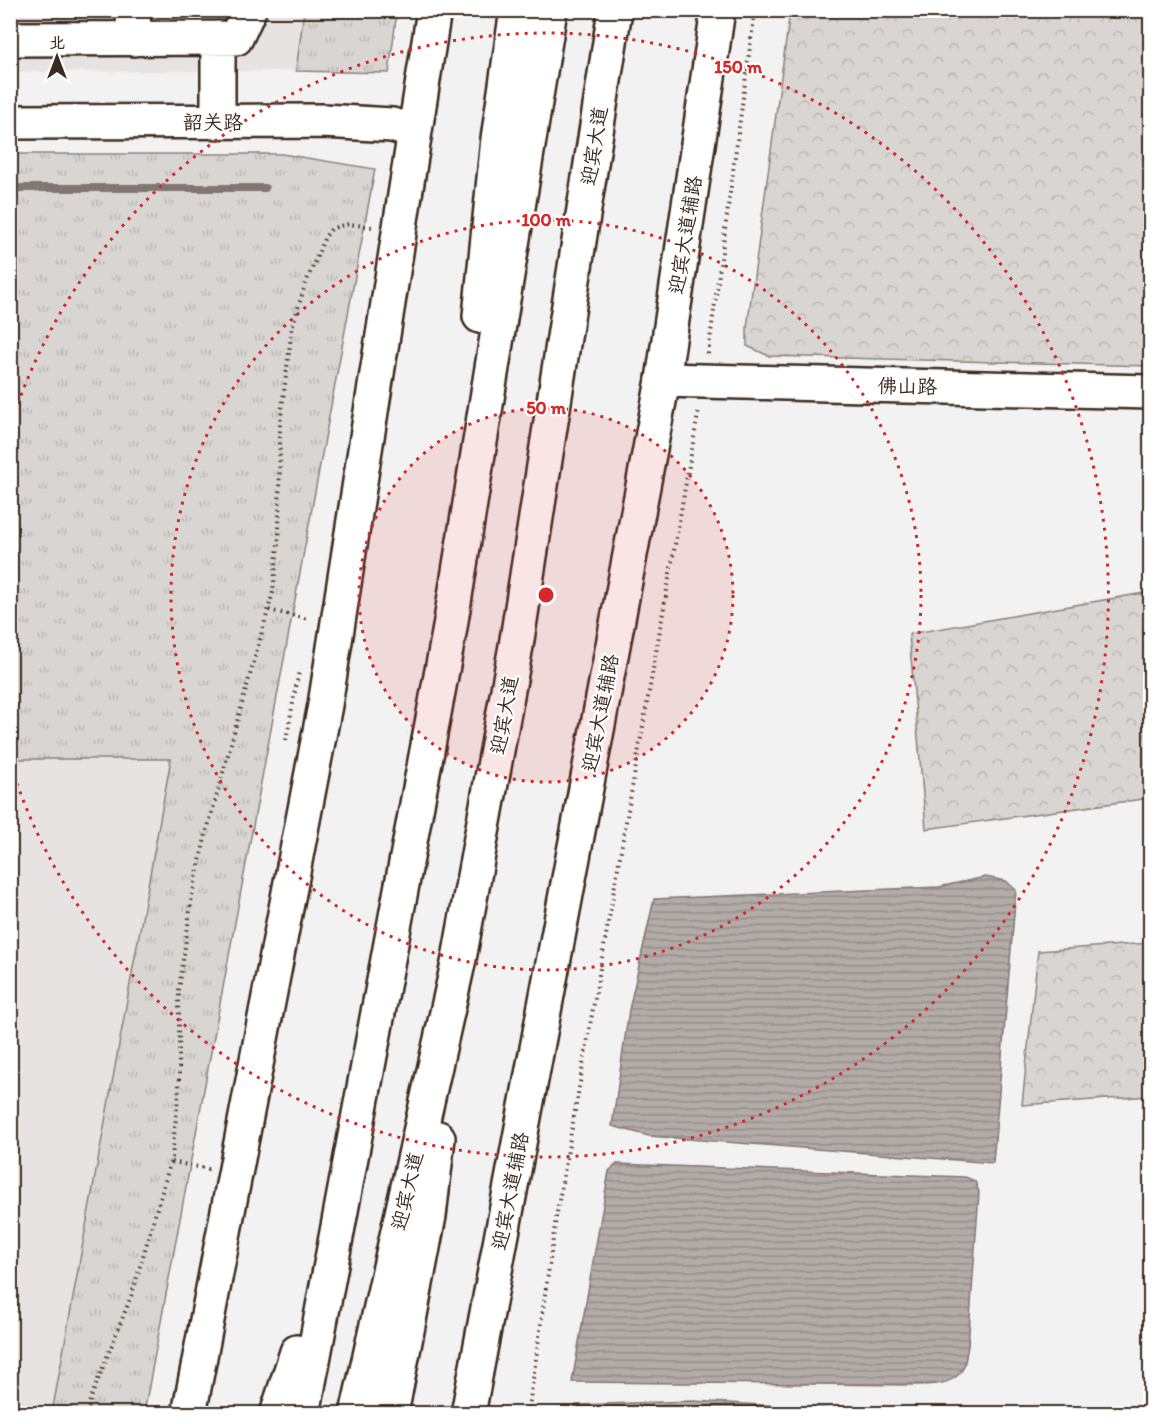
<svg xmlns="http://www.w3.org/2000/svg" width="1161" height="1424" viewBox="0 0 1161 1424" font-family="Itim,'LXGW WenKai TC',sans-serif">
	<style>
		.built { fill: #e6e3e2 }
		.grass { fill: url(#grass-tufts); stroke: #8a8078; stroke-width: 1.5 }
		.forest { fill: url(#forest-crowns); stroke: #8a8078; stroke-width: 1.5 }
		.water { fill: url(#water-rules); stroke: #827770; stroke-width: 1.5 }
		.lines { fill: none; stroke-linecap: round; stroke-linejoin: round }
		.stream { stroke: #827770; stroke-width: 8 }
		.minor-casing { stroke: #3b2a1e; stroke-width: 38 }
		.major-casing { stroke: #3b2a1e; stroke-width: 38 }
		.highway-casing { stroke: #3b2a1e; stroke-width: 38 }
		.path { stroke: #3b2a1e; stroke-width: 4; stroke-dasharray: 1.5 4.5; stroke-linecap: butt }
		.minor { stroke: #fff; stroke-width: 33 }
		.major { stroke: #fff; stroke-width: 33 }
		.highway { stroke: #fff; stroke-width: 33 }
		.ring { fill: none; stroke: #d62828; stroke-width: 3; stroke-dasharray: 3 6 }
		.labels { text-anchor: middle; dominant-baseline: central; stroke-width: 4.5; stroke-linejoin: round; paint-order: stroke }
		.street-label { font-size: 20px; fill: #3b2a1e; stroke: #fff }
		.centre { fill: #d62828; stroke: #fff; stroke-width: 3 }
		.ring-label { font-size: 18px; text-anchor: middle; font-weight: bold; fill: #d62828; stroke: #fff; stroke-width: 4.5; stroke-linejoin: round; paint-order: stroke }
	</style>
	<defs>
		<pattern id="grass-tufts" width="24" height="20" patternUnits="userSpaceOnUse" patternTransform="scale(1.5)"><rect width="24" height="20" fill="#d8d5d2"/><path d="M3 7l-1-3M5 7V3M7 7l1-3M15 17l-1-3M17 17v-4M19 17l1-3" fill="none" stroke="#bab7b4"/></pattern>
		<pattern id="forest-crowns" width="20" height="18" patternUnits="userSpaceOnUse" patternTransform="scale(1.5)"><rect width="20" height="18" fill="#d8d5d2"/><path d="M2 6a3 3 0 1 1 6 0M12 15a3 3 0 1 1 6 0" fill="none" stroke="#bab7b4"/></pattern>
		<pattern id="water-rules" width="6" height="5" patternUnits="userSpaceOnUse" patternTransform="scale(1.5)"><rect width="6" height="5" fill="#b2aba7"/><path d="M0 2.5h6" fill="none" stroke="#928b87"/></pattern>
	</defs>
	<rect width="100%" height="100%" fill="#f3f2f2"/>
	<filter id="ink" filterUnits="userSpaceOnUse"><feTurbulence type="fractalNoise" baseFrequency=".0167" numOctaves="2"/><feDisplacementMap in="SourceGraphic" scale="12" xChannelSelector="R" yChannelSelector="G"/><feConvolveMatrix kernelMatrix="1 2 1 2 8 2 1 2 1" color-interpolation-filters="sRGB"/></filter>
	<g filter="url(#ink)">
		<path class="built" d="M10,11H304L296,71L11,72Z
			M171,758L52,1413H11L10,759Z"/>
		<path class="grass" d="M304,11H397L389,73L296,71Z
			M11,154H282L375,169L144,1413H52L171,759H11Z"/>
		<path class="forest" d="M790,11H1150V366L769,356L747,346V328Z
			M1150,592V798L926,829L909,634Z
			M1150,943V1096L1022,1105L1038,951Z"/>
		<path class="water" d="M985,877L1006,881L1016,890L993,1163L649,1136L612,1126L629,1010L654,899L939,887Z
			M617,1164L965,1177L975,1181L979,1192L968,1346C966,1353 966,1364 962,1370C953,1386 928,1385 912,1385L572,1382L609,1171Z
			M693,1401L889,1412L935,1410L948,1412L949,1413H568L576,1405Z"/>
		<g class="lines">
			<path class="stream" d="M10,188H265"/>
			<g class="minor-casing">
				<path id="minor" d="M133,10L134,39
					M10,39L236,38L249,10
					M10,122L323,121L392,125L414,132
					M218,122V38
					M663,380L1150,392"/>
			</g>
			<g class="major-casing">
				<path id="major" d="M189,1414L325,705L434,10
					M468,1414L663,380L718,10"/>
			</g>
			<g class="highway-casing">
				<path id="highway" d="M480,316L498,139L517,10
					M277,1414L297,1352
					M303,1414L449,633L550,10
					M357,1414L459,959L516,646L615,10
					M391,1414L429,1216L438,1138"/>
			</g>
			<path class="path" d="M708,354L755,10
				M269,610L308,619
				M286,740L299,671
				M172,1162L209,1169
				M88,1414L90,1400L132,1294L172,1157L179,1088V990L192,896L206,834L273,592L279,536L280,424L292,328L305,285L325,237L331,229L339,226L349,224L372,227
				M528,1414L556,1218L699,409"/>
			<use href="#minor" class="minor"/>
			<use href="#major" class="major"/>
			<use href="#highway" class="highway"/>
		</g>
	</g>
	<circle cx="546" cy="595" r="187" fill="#d62828" fill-opacity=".12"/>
	<g class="ring">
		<circle cx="546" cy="595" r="187"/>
		<circle cx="546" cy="595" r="375"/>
		<path d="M12 421A562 562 0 1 1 12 769"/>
	</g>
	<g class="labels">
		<g class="street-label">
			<text x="213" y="122">韶关路</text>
			<text transform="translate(594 146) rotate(-81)">迎宾大道</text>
			<text transform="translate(685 235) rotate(-81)">迎宾大道辅路</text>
			<text transform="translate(907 386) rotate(1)">佛山路</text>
			<text transform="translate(600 713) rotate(-79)">迎宾大道辅路</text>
			<text transform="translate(504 715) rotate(-80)">迎宾大道</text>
			<text transform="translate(407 1191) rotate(-77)">迎宾大道</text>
			<text transform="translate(510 1191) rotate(-79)">迎宾大道辅路</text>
		</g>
	</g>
	<circle cx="546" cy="595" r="9" class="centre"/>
	<g class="ring-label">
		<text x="738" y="73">150 m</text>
		<text x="546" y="226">100 m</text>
		<text x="546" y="414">50 m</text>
	</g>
	<rect width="1161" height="1424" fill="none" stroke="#fff" stroke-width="36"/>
	<rect x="18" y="18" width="1125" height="1388" fill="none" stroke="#3b2a1e" stroke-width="2" filter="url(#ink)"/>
	<g transform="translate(57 57)" stroke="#ffffff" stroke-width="4.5" paint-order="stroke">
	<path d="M0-4.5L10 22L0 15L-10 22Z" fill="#3b2a1e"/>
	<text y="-9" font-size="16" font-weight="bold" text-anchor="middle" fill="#3b2a1e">北</text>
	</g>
</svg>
